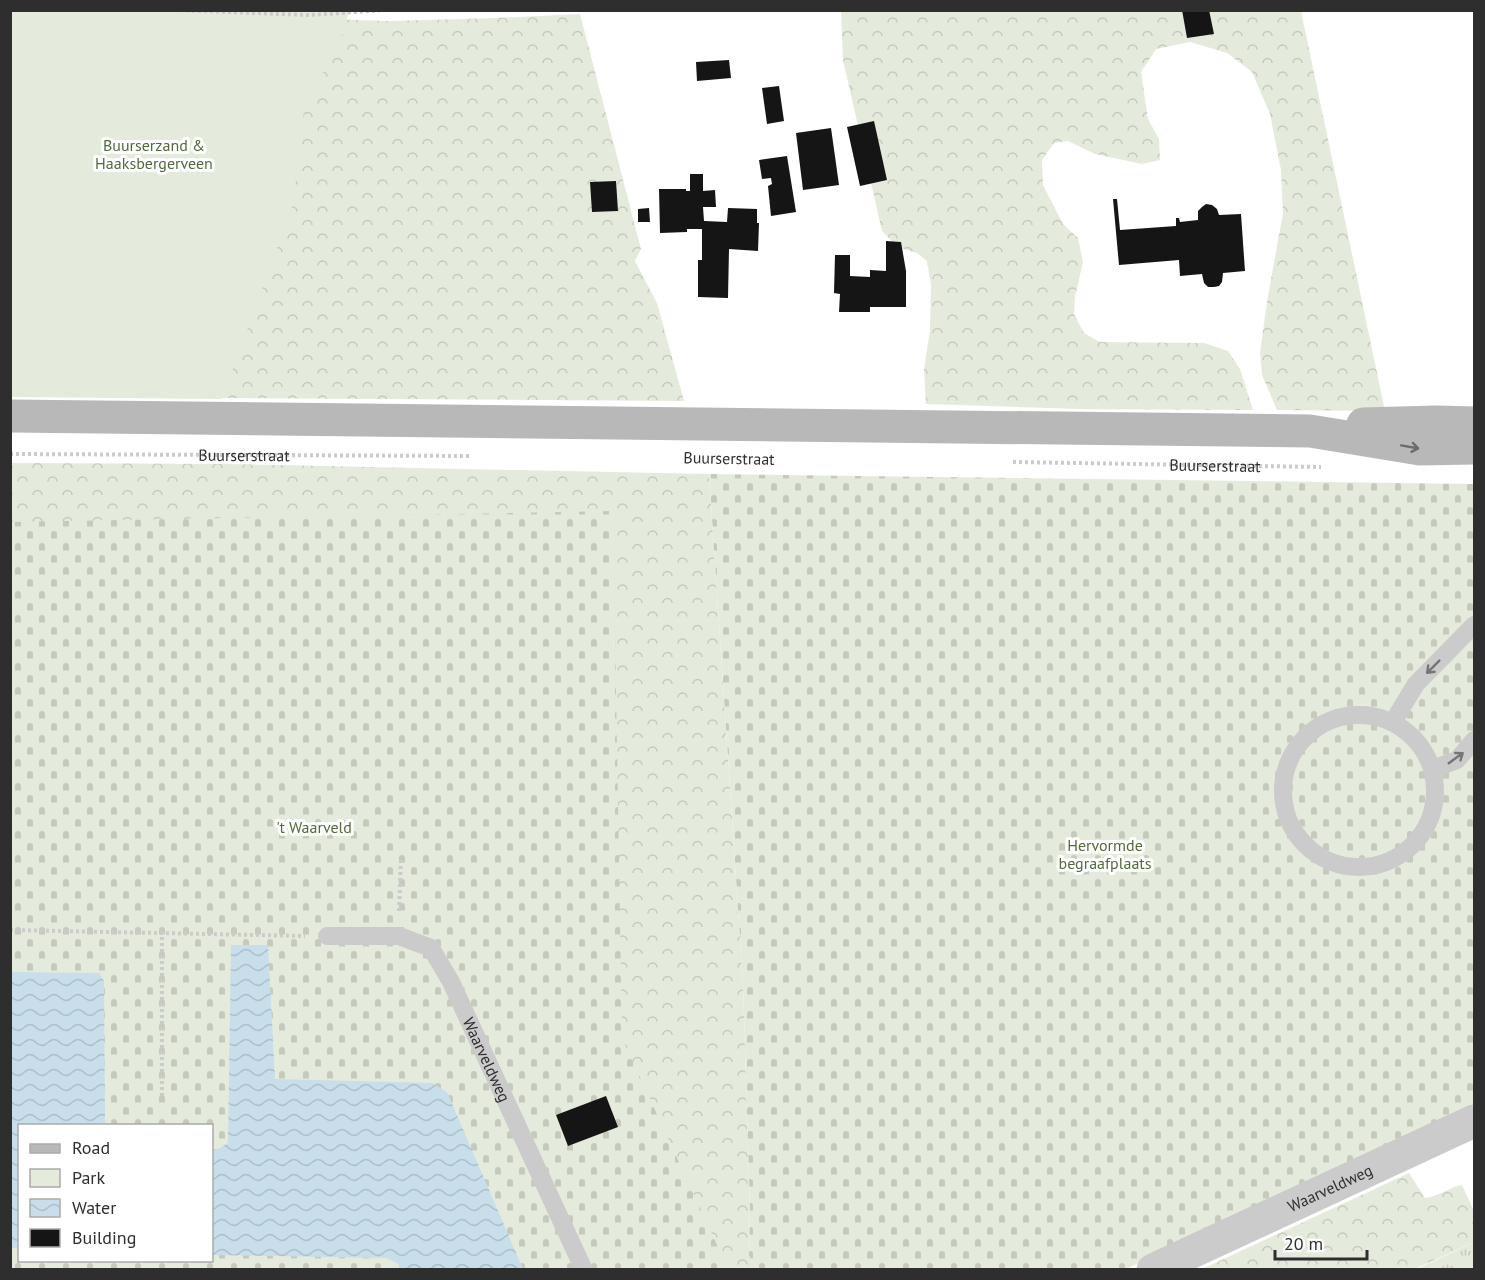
<svg xmlns="http://www.w3.org/2000/svg" width="1485" height="1280" viewBox="0 0 1485 1280" font-family="'PT Sans',sans-serif">
	<style>
		.grass { fill: url(#grass-tufts) }
		.forest { fill: url(#forest-crowns) }
		.cemetery { fill: url(#cemetery-stones); fill-rule: evenodd }
		.green { fill: #e5ebdc }
		.water { fill: url(#water-waves) }
		.building { fill: #151515 }
		.lines { fill: none; stroke-linecap: round; stroke-linejoin: round }
		.path { stroke: #cbcbcb; stroke-width: 4; stroke-dasharray: 3 3; stroke-linecap: butt }
		.lane { stroke: #cbcbcb; stroke-width: 18 }
		.street { stroke: #cbcbcb; stroke-width: 33 }
		.secondary { stroke: #b8b8b8; stroke-width: 33 }
		.oneway { stroke: #6c6c6c }
		.oneway2 { stroke: #757575 }
		.labels { text-anchor: middle; dominant-baseline: central; stroke-width: 6; stroke-linejoin: round; paint-order: stroke }
		.park-label { font-size: 16px; fill: #52693c; stroke: #fff }
		.street-label { font-size: 16px; fill: #2e2e2e; stroke: #fff }
	</style>
	<defs>
		<pattern id="grass-tufts" width="24" height="20" patternUnits="userSpaceOnUse" patternTransform="scale(1.5)"><rect width="24" height="20" fill="#e5ebdc"/><path d="M3 7l-1-3M5 7V3M7 7l1-3M15 17l-1-3M17 17v-4M19 17l1-3" fill="none" stroke="#c5cabd"/></pattern>
		<pattern id="forest-crowns" width="20" height="18" patternUnits="userSpaceOnUse" patternTransform="scale(1.5)"><rect width="20" height="18" fill="#e5ebdc"/><path d="M2 6a3 3 0 1 1 6 0M12 15a3 3 0 1 1 6 0" fill="none" stroke="#c5cabd"/></pattern>
		<pattern id="cemetery-stones" width="16" height="16" patternUnits="userSpaceOnUse" patternTransform="scale(1.5)"><rect width="16" height="16" fill="#e5ebdc"/><path d="M2 7V4a2 2 0 0 1 4 0v3zM10 15v-3a2 2 0 0 1 4 0v3z" fill="#c5cabd"/></pattern>
		<pattern id="water-waves" width="16" height="10" patternUnits="userSpaceOnUse" patternTransform="scale(1.5)"><rect width="16" height="10" fill="#c8deeb"/><path d="M0 5q4-4 8 0t8 0" fill="none" stroke="#acbfca"/></pattern>
	</defs>
	<rect width="100%" height="100%" fill="#fff"/>
	<path class="grass" d="M1474,1242V1269L1415,1270Z"/>
	<path class="forest" d="M11,11L206,15L389,21L496,18L580,14L641,249L635,261L657,303L684,401L222,398Z
		M841,11H1301L1385,411L1277,410L1262,375L1260,353L1267,302L1283,213L1281,170L1270,114L1252,72L1227,53L1190,42L1156,49L1141,72L1148,119L1159,139L1160,160L1142,164L1095,154L1068,141L1054,143L1042,160L1043,185L1063,224L1078,238L1083,262L1075,297L1074,314L1084,333L1100,342L1204,343L1228,351L1240,369L1253,410L1077,409L926,404L924,370L930,330L931,285L927,261L917,253L897,247L882,231L843,60Z
		M11,463L226,464L709,474L743,983L750,1209L749,1256L758,1269H714L11,575Z
		M1409,1173L1425,1198C1440,1196 1447,1188 1462,1185L1474,1211V1242L1415,1269H1202Z"/>
	<path class="cemetery" d="M709,474L1474,484V1109L1126,1269H758L749,1256L750,1209L743,983Z
		M613,511L622,1038L728,1269H11L10,522ZM20,1126H212V1260H20Z"/>
	<path class="green" d="M11,10L349,11L339,45L310,95L304,110L293,204L222,399L11,397Z"/>
	<path class="water" d="M231,945H268L275,1079L432,1083L447,1092L523,1269H400L398,1264L387,1258L212,1255V1149H218L228,1143Z
		M11,972L99,973L104,981L105,1125L20,1126L19,1248H10Z"/>
	<path class="building" d="M1182,10H1209L1214,34L1187,38Z
		M729,60L731,78L697,81L696,62Z
		M779,86L784,121L767,124L762,88Z
		M874,121L887,180L860,186L847,127Z
		M831,128L839,185L803,190L796,133Z
		M787,156L796,212L771,216L768,186L772,184L771,178L762,179L759,160Z
		M690,174H703V191L715,190L716,207H703L704,221L727,222L728,208L757,209V223H759L758,251L729,249L728,298L698,297V260H702V229H687V232L660,233L659,189H686V191H690Z
		M616,181L618,211L592,212L590,182Z
		M1113,199H1117L1120,230L1176,226V218H1179L1180,222L1198,220V211L1202,207L1206,204L1212,205L1217,209L1219,215L1241,214L1245,271L1223,273L1222,282L1219,286L1214,287H1208L1204,283L1202,274L1180,276L1179,260L1119,265Z
		M649,208L650,222H638V209Z
		M886,241L901,242L906,271V307H870V312H839L840,294L834,293L835,255H850V276L870,277V270L886,271Z
		M606,1096L618,1127L568,1146L556,1115Z"/>
	<g class="lines">
		<g class="path">
			<path d="M174,10L309,15L386,10"/>
			<path id="s1" d="M10,454L469,456"/>
			<path id="s2" d="M1013,462L1321,467"/>
			<path d="M399,911L401,857"/>
			<path d="M10,930L305,936"/>
			<path d="M162,1096V932"/>
		</g>
		<g class="lane">
			<circle cx="1359" cy="791" r="76"/>
			<path d="M1393,722L1416,684L1474,625"/>
			<path d="M1433,769L1457,760L1474,740"/>
			<path id="s3" d="M327,936H399L431,948L451,982L584,1270"/>
		</g>
		<path class="street" id="s4" d="M1153,1270L1474,1121"/>
		<path class="secondary" d="M10,416L1310,431L1420,449L1474,448
			M1363,424L1437,422L1474,423"/>
	</g>
	<defs><path id="oneway-shaft" d="M-6 0H5M1.5-3L5.5 0L1.5 3" fill="none" stroke-width="1.6" stroke-linecap="round" stroke-linejoin="round" transform="scale(1.5)"/></defs>
	<use class="oneway" href="#oneway-shaft" transform="translate(1410 447) rotate(10)"/>
	<g class="oneway2">
		<use href="#oneway-shaft" transform="translate(1433 667) rotate(135)"/>
		<use href="#oneway-shaft" transform="translate(1456 758) rotate(-36)"/>
	</g>
	<g class="labels">
		<g class="park-label">
			<text x="154" y="145">Buurserzand &amp;<tspan x="154" dy="18">Haaksbergerveen</tspan></text>
			<text x="314" y="827">'t Waarveld</text>
			<text x="1105" y="845">Hervormde<tspan x="1105" dy="18">begraafplaats</tspan></text>
		</g>
		<g class="street-label">
			<text stroke="none"><textPath href="#s1" startOffset="234">Buurserstraat</textPath></text>
			<text transform="translate(729 458) rotate(1)">Buurserstraat</text>
			<text stroke="none"><textPath href="#s2" startOffset="202">Buurserstraat</textPath></text>
			<text stroke="none"><textPath href="#s3" startOffset="231">Waarveldweg</textPath></text>
			<text stroke="none"><textPath href="#s4" startOffset="195">Waarveldweg</textPath></text>
		</g>
	</g>
	<rect width="1485" height="1280" fill="none" stroke="#2e2e2e" stroke-width="24"/>
	<rect x="18" y="1124" width="195" height="138" fill="#ffffff" stroke="#ababab" stroke-width="1.5"/>
	<rect x="30" y="1144" width="30" height="9" fill="#b8b8b8" stroke="#ababab" stroke-width="1.5"/>
	<text x="72" y="1154" font-size="18" fill="#2e2e2e">Road</text>
	<rect x="30" y="1169" width="30" height="18" fill="#e5ebdc" stroke="#ababab" stroke-width="1.5"/>
	<text x="72" y="1184" font-size="18" fill="#2e2e2e">Park</text>
	<rect x="30" y="1199" width="30" height="18" fill="url(#water-waves)" stroke="#ababab" stroke-width="1.5"/>
	<text x="72" y="1214" font-size="18" fill="#2e2e2e">Water</text>
	<rect x="30" y="1229" width="30" height="18" fill="#151515" stroke="#ababab" stroke-width="1.5"/>
	<text x="72" y="1244" font-size="18" fill="#2e2e2e">Building</text>
	<path d="M1275 1250v9h92v-9" fill="none" stroke="#2e2e2e" stroke-width="3"/>
	<text x="1284" y="1250" font-size="18" fill="#2e2e2e" stroke="#ffffff" stroke-width="4.5" paint-order="stroke">20 m</text>
</svg>
